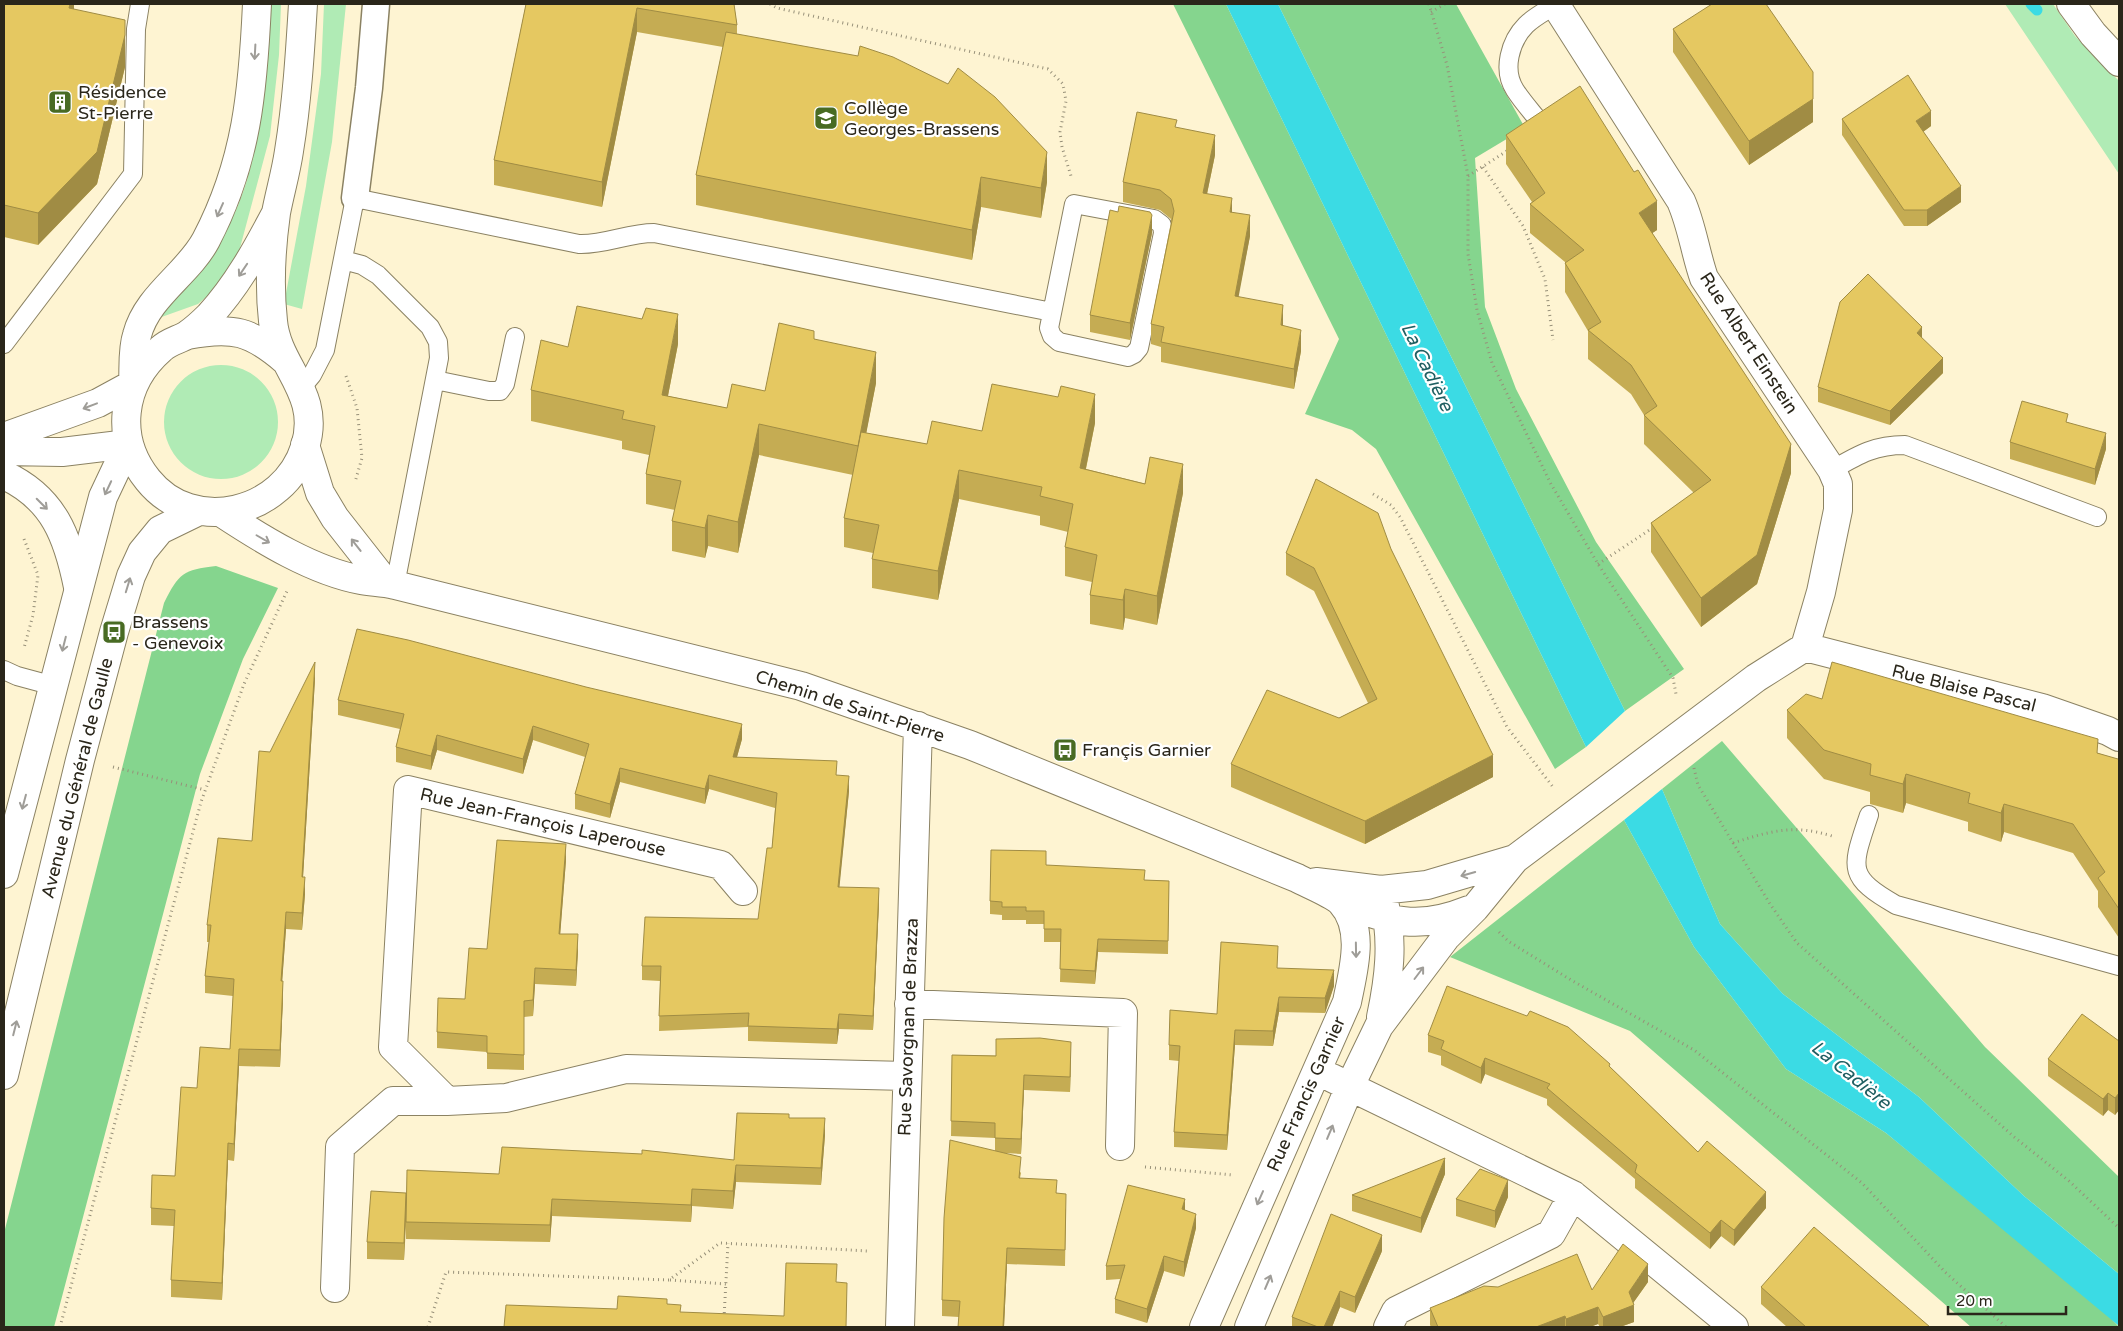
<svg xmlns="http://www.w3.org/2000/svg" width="2123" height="1331" viewBox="0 0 2123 1331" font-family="'Varela Round',sans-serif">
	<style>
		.green { fill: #b0ebb5 }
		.forest { fill: #85d58e }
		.water { fill: #3bdbe4 }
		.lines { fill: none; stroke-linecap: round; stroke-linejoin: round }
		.stream { stroke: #3bdbe4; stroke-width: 11 }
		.service-casing { stroke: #8b8263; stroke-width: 20 }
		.pedestrian-casing { stroke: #8b8263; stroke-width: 29 }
		.minor-casing { stroke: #8b8263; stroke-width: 30 }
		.tertiary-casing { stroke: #8b8263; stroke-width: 30 }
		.path { stroke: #979079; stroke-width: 3; stroke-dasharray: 1 4; stroke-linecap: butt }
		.service { stroke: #fff; stroke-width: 18 }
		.pedestrian { stroke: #fff; stroke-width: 26 }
		.minor { stroke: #fff; stroke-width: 28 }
		.tertiary { stroke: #fff; stroke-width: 28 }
		.wall { fill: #c5ac53 }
		.shaded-wall { fill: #a08c44 }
		.building { fill: #e5c861; stroke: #a08c44 }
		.oneway { stroke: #9f9d98 }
		.labels { text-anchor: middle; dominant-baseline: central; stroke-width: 4.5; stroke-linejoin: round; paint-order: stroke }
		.poi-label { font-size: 18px; fill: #2a261a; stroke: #fff; text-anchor: start }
		.street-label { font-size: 18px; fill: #2a261a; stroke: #fff }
		.water-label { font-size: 19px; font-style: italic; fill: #205f62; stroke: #fff }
	</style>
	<rect width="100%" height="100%" fill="#fef4d2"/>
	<path class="green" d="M269,4H281L279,55L270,136L237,259L221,284L198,304L156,319C177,291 203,265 222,236C262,175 266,74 269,4Z
		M324,4H346L332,142L302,309L284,304L306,186L321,74Z
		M2005,4H2053L2075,36L2119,81V174Z
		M164 422a57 57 0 1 1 114 0a57 57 0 1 1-114 0Z"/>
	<path class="forest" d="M1173,4H1226L1586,747L1555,769L1376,449L1352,430L1305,414L1339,339Z
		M1278,4H1456L1525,128L1475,158L1485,307L1516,389L1596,542L1684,669L1625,711Z
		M216,566L278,588L243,659L200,774L54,1327H4V1233L164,603C179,573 183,570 216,566Z
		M1722,741L1985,1047L2119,1177V1274L2024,1196L1919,1097L1783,994L1720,924L1662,789Z
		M1624,820L1694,947L1786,1069L1886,1133L2106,1313L2119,1327H1971L1630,1031L1450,957Z"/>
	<path class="water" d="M1226,4H1278L1625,711L1586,747Z
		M1662,789L1720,924L1783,994L1919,1097L2024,1196L2119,1274V1326L1886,1133L1786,1069L1694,947L1624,820Z"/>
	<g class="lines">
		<path class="stream" d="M2031,4L2037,10"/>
		<g class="service-casing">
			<path id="service" d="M1539,121C1531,111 1522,101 1515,90C1502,70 1510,41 1526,25C1534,17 1546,11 1555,5
				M1074,204L1154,219L1162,225L1163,233L1139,348L1134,354L1128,357L1059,342L1052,336L1049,328Z
				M343,260L362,265L378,275L430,327L438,342L439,358L395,585
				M4,344L133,174L136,29L140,4
				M435,380L489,391H500L505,384L515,337
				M302,387L312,375L325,350L355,198L579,244C605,245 628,233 654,233L1052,312
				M1832,470C1858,455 1874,445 1905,445L2097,517
				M4,670L17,676L54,686
				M1869,815C1852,867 1845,876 1896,905L2119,966"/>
		</g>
		<g class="pedestrian-casing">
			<path id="pedestrian" d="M355,198L369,88L376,4"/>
		</g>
		<g class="minor-casing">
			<path id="minor" d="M1555,4L1681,201C1692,226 1695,252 1704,278L1832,470L1838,484V510L1821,592L1805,647
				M2071,4L2093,34L2119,62
				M4,437L98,403L133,384C134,368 132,350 137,335C147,296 188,274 206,240C247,162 253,90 257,4
				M305,445L320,493L335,518L386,583
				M4,451L62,452L128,444
				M4,475C54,498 68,537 78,587
				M222,513C263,540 313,571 361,580C372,582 384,582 395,585L801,686L970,745L1297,878C1308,884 1333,894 1341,902C1366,929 1353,971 1347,1002L1204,1327
				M1805,647L2042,708L2108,731L2119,737
				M1316,882L1381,890L1427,885L1515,859
				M1341,901C1391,922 1417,931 1469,910
				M909,1004L1123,1013L1120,1146
				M1381,1017C1389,979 1394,941 1384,902
				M1332,1078L1573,1195L1734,1327
				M447,1101L393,1047L408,790L721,865L743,891
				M335,1288L340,1147L393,1101H447L506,1098L626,1069L907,1076
				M900,1327L918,726
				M1249,1327L1350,1086L1379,1026L1446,937L1475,908L1515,859L1756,678L1805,647
				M1388,1327L1396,1311L1551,1234L1573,1195"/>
		</g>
		<g class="tertiary-casing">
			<path id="tertiary" d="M276,213C257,249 237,286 209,316C203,322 194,330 187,335C178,340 168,342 161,349C121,384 114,438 148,480C193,536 284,514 305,447C322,393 277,367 273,321C269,286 271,249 276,213C280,192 286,172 289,151C297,102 300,53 303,4
				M187,335C233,326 251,331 286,361
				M4,874L103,497L128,444
				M4,1075L80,760L114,632L131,576L142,552L160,530L199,511"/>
		</g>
		<path class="path" d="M770,4L777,8L1048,69L1063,84L1066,101L1060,132L1062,147L1071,176
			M1429,4L1447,65L1468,176V254L1477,310L1492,363L1551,484L1598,564L1673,678L1676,694
			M1431,12L1445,4
			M1483,167L1523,226L1545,279L1553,340
			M1468,176L1510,149
			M346,376L357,408L362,458L355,482
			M1373,494L1391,505L1400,517L1507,727L1553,787
			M24,539L38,575L33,615L24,648
			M1598,564L1654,527
			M113,767L205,790
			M1694,768L1698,785L1770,904L1797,943L2013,1136L2069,1181L2119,1228
			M1733,843C1770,831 1794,824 1832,836
			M1499,932L1508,941L1571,980L1694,1050L1862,1183L1945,1272L2006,1327
			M1145,1167L1233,1175
			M670,1280L726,1284
			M724,1318L728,1243
			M60,1327L201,802L244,684L287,591
			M428,1327L446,1272L669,1280L720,1243L868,1251"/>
		<use href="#service" class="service"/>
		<use href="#pedestrian" class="pedestrian"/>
		<use href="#minor" class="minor"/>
		<use href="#tertiary" class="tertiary"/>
	</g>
	<path class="wall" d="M4,4H74V9L125,67L97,184L38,245L4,237Z
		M526,4H734L737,25V34L1047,182L1041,218L981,207L972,260L696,205V175L723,47L637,32L602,207L494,185V160Z
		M1673,29L1813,122L1749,165L1673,52Z
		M1842,119L1931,126L1923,132L1961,202L1927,226H1904L1842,135Z
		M1177,128L1215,155L1207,194L1232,213L1250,236L1238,296L1283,325L1301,351L1294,389L1161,362V347L1151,344V324L1171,222V219L1160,210L1123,202V182Z
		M1506,135L1657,230L1652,233L1791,473L1757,584L1701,627L1651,552V523L1694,493L1644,444V415L1631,394L1588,359V331L1565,292V262L1530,233V204L1532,202L1506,164Z
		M1152,233L1130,340L1090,332V315Z
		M1922,338L1943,373L1890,425L1818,402V387Z
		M814,339L876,383L866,433L927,444L982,431L1095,423L1086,469L1183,493L1157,625L1125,618L1123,630L1090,624V595L1092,582L1065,576V547L1068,532L1040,525V516L959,499L938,600L872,588V559L873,553L844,547V518L853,475L759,455L738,553L708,546L705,558L672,551V521L675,510L646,504V474L649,455L622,449V441L531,421V390L678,344L668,396L727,408L765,391Z
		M2068,422L2106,449L2095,485L2010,459V442Z
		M1391,549L1493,777L1365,844L1231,787V764L1339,718L1368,703L1314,591L1286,575V553Z
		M315,679L303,877L305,894L302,930L286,929L282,981L283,998L280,1067L239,1066L234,1161L228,1160L222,1300L171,1297V1280L174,1226L151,1225V1208L175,1176L197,1088L230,1049L233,996L205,993V976L209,942H207V925L252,841L270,752Z
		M1822,699L2098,753L2119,760V938L2098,907V891L2073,853L2004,832L2001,842L1968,831V822L1906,803L1903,813L1870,804V792L1824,779L1787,738V710Z
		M338,700L742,739L737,757L837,775L849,791L839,887L879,903L873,1030L839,1029L837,1044L748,1041V1027L659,1031L660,981L642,980V966L758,919L772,848L775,808L709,789L705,804L620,782L610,818L575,809V794L585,757L533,740L523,774L437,750L431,770L396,762V747L400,729L338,715Z
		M566,860L560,934L578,950L576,986L535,984L533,1016L524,1017V1070L487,1069V1052L437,1048V1032L465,999L487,949Z
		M1046,865L1145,880L1169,881L1168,954L1098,952L1095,984L1060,982L1061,942H1044V924H1026V920H1002V915L990,914V901Z
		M1278,968L1334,986L1325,1013L1279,1012L1273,1046L1235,1045L1227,1150L1174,1147V1132L1179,1061L1169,1060V1045L1217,1014Z
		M1428,1035L1610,1067L1698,1152L1766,1208L1734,1246L1721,1236L1710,1249L1635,1188V1179L1547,1105V1099L1485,1074L1481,1084L1441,1065V1056L1428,1052Z
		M2119,1041V1110L2115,1115L2108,1110L2103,1116L2048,1076V1059Z
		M952,1055L1071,1057L1070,1092L1024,1090L1021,1154L1005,1153L1021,1173L1020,1178L1057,1193L1066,1210L1065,1266L1007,1264L1004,1327H958L959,1317L942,1316V1300L995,1151V1138L951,1136Z
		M789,1118L825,1135L821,1185L736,1182L733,1209L692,1206L691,1222L552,1216L550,1242L406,1239V1226L404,1260L367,1259V1242L406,1193L734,1160Z
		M1445,1174L1421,1233L1352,1211V1195Z
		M1508,1197L1495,1228L1456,1216V1199Z
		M1185,1210L1196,1228L1184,1277L1164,1271L1147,1323L1115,1313V1299L1120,1279L1106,1280V1266Z
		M1382,1251L1355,1313L1340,1307L1332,1327H1292V1317Z
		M1648,1282L1633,1303L1634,1322L1620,1327H1600L1598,1324L1590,1327H1431L1430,1325V1308L1498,1287L1592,1290Z
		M1761,1287L1930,1327H1787L1761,1304Z"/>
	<path class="shaded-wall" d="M70,4H74V15L69,8Z
		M637,8V32L602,207V182Z
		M125,20V67L97,184L38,245V213Z
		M1813,72V122L1749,165V141Z
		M1931,111V126L1916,137V121Z
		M1215,135V155L1203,213V193Z
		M1047,152V182L1041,218V188Z
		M981,177V207L972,260V230Z
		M1961,186V202L1927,226V210Z
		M1232,198V218L1230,212Z
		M1657,201V230L1639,242V213Z
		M1152,215V233L1130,340V323Z
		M1250,215V236L1235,316V296Z
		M1283,305V326L1281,325Z
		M678,314V344L662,426V395Z
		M1922,327V342L1917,333Z
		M1301,330V351L1294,389V369Z
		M876,352V383L858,476V446Z
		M1943,358V373L1890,425V411Z
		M1095,394V423L1080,497V468Z
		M759,424V455L738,553V522Z
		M2106,433V449L2095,485V469Z
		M1791,444V473L1757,584L1701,627V598Z
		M1183,464V493L1157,625V596Z
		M959,470V499L938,600V571Z
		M708,515V546L705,558V528Z
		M1125,589V618L1123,630V600Z
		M315,662V679L302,894V877Z
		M742,724V739L733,771V757Z
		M533,726V740L523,774V759Z
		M437,735V750L431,770V756Z
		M1493,755V777L1365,844V821Z
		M620,768V782L610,818V804Z
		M1906,774V803L1903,813V784Z
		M709,775V789L705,804V789Z
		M849,776V791L838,902V887Z
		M2004,804V832L2001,842V813Z
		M566,844V860L559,950V934Z
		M305,877V894L302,930V913Z
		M879,888V903L873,1030V1016Z
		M286,912V929L281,998V981Z
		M578,934V950L576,986V970Z
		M1098,939V952L1095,984V971Z
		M535,968V984L533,1016V1000Z
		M1334,970V986L1325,1013V998Z
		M283,981V998L280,1067V1050Z
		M1279,997V1012L1273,1046V1031Z
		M839,1014V1029L837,1044V1029Z
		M1235,1030V1045L1227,1150V1135Z
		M1071,1042V1057L1070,1092V1077Z
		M239,1049V1066L234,1161V1144Z
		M1485,1058V1074L1481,1084V1068Z
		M1024,1075V1090L1021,1154V1139Z
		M2108,1093V1110L2103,1116V1099Z
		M2119,1093V1110L2115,1115V1098Z
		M825,1118V1135L821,1185V1168Z
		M228,1143V1160L222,1300V1283Z
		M1445,1158V1174L1421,1233V1218Z
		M736,1165V1182L733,1209V1191Z
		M1508,1180V1197L1495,1228V1211Z
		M692,1189V1206L691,1222V1205Z
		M1766,1192V1208L1734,1246V1230Z
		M406,1193V1210L404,1260V1243Z
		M552,1199V1216L550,1242V1225Z
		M1185,1199V1214L1182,1209Z
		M1196,1214V1228L1184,1277V1262Z
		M1721,1220V1236L1710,1249V1233Z
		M1382,1235V1251L1355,1313V1297Z
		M1007,1248V1264L1004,1327H1003Z
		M1164,1256V1271L1147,1323V1309Z
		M1648,1264V1282L1631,1306L1634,1305V1322L1620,1327H1603V1317L1629,1292Z
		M1340,1291V1307L1332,1327H1324Z
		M1598,1307V1324L1590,1327H1566V1319Z
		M1565,1316V1327H1536Z"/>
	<path class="building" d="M4,4H70L69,8L125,20V35L97,152L38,213L4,205Z
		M526,4H734L737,25L637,8L602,182L494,160Z
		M1712,4H1766L1813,72V99L1749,141L1673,29Z
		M726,32L858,56L860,46L893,57L948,84L958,68L995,97L1047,152L1041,188L981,177L972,230L696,175Z
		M1908,75L1931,111L1916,121L1961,186L1927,210H1904L1842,119Z
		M1580,86L1634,172L1638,170L1657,201L1639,213L1791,444L1757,555L1701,598L1651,523L1711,480L1644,415L1657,406L1631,365L1588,330L1601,322L1565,263L1584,250L1530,204L1545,193L1506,135Z
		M1137,112L1177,120L1175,127L1215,135L1203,193L1232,198L1230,212L1250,215L1235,296L1283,305L1281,325L1301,330L1294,369L1161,342L1164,327L1151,324L1174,211L1171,199L1160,190L1123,182Z
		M1119,206L1150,212L1152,215L1130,323L1090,315L1110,210L1118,212Z
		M1868,274L1922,327L1917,333L1943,358L1890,411L1818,387L1840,302Z
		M577,306L642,319L646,308L678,314L662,395L727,408L732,384L765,391L779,323L814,331V339L876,352L858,446L759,424L738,522L708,515L705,528L672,521L681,481L646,474L655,426L622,419L624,411L531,390L541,340L568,347Z
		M992,384L1058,397L1061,386L1095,394L1080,468L1145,484L1150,457L1183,464L1157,596L1125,589L1123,600L1090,595L1097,555L1065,547L1073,504L1040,496L1042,487L959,470L938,571L872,559L879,525L844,518L861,432L927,444L932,421L982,431Z
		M2022,401L2068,414L2066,422L2106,433L2095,469L2010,442Z
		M1316,479L1378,513L1391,549L1493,755L1365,821L1231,764L1267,690L1339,718L1377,699L1314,568L1286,553Z
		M357,629L408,640L586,687L742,724L733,757L837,761L836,775L849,776L838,887L879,888L873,1016L839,1014L837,1029L748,1026L749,1013L659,1016L661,966H642L645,917L758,919L767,848H772L777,793L709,775L705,789L620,768L610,804L575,794L589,744L533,726L523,759L437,735L431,756L396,747L404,714L338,700Z
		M315,662L302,877H305L302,913L286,912L281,981H283L280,1050L239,1049L234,1144L228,1143L222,1283L171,1280L175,1210L151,1208L152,1175L175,1176L181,1087L197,1088L200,1047L230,1049L234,979L205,976L211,925H207L218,838L252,841L259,751L270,752Z
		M1832,662L2098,739L2097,753L2118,759L2119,760V909L2098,878L2105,872L2073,824L2004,804L2001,813L1968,803L1970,793L1906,774L1903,784L1870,775L1871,764L1824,750L1787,710L1806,694L1822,699Z
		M497,840L566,844L559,934H578L576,970L535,968L533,1000L524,1001V1055L487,1053V1036L437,1032L438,998L465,999L469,948L487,949Z
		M991,850L1046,851V865L1145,870L1144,880L1169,881L1168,941L1098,939L1095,971L1060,969L1061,929H1044V911H1026V907H1002V902L990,901Z
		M1221,942L1278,946L1277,968L1334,970L1325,998L1279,997L1273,1031L1235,1030L1227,1135L1174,1132L1180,1046L1169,1045L1170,1010L1217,1014Z
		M1447,986L1527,1016L1530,1011L1568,1027L1610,1064L1609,1066L1698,1152L1707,1141L1766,1192L1734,1230L1721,1220L1710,1233L1635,1172L1637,1165L1547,1088L1550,1084L1485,1058L1481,1068L1441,1049L1444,1041L1428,1035Z
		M2082,1014L2119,1041V1093L2115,1098L2108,1093L2103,1099L2048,1059Z
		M1040,1038L1071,1042L1070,1077L1024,1075L1021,1139L995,1138V1123L951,1121L952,1055L996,1056V1039Z
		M737,1113L789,1114V1118H825L821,1168L736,1165L733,1191L692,1189L691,1205L552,1199L550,1225L406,1222L407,1170L499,1174L502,1147L642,1154V1150L734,1160Z
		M950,1140L1021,1157L1019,1178L1057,1180L1056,1193L1066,1194L1065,1250L1007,1248L1003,1327H958L960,1301L942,1300L944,1218Z
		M1445,1158L1421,1218L1352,1195Z
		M1480,1169L1508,1180L1495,1211L1456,1199Z
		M1128,1185L1185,1199L1182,1209L1196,1214L1184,1262L1164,1256L1147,1309L1115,1299L1125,1265L1106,1266Z
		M371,1191L406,1193L404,1243L367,1242Z
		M1331,1214L1382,1235L1355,1297L1340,1291L1324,1327H1318L1292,1317Z
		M1814,1227L1930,1327H1806L1761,1287Z
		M1623,1244L1648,1264L1629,1292L1634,1305L1603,1317L1598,1307L1566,1319L1565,1316L1536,1327H1438L1430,1308L1484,1286L1498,1287L1577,1254L1592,1290Z
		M786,1263L837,1264L836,1282L847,1283L846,1327H504L506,1305L617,1309L618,1296L667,1299V1304L681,1305L680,1312L784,1316Z"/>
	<defs><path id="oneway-shaft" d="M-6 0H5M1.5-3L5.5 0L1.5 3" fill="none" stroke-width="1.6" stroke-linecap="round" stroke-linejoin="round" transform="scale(1.25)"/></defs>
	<g class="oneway">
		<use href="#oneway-shaft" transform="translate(255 52) rotate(93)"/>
		<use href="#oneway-shaft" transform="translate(220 210) rotate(114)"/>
		<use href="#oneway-shaft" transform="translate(243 270) rotate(124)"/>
		<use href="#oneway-shaft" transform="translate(90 406) rotate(159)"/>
		<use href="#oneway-shaft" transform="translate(108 488) rotate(115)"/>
		<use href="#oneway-shaft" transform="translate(42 504) rotate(45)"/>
		<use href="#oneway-shaft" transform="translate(263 539) rotate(30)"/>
		<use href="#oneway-shaft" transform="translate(356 545) rotate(-128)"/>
		<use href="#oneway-shaft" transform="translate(128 585) rotate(-73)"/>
		<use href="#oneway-shaft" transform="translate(64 644) rotate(104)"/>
		<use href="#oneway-shaft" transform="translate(24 802) rotate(105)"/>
		<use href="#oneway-shaft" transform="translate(1468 874) rotate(164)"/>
		<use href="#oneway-shaft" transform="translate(1356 950) rotate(89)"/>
		<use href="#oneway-shaft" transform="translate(1419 973) rotate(-53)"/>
		<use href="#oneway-shaft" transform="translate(15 1028) rotate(-76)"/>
		<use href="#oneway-shaft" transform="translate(1330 1132) rotate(-67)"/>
		<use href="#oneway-shaft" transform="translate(1260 1198) rotate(114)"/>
		<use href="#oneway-shaft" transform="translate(1268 1282) rotate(-67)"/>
	</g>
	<defs>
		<g id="building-square" transform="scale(1.25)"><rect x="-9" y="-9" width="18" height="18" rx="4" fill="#486b23" stroke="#fff"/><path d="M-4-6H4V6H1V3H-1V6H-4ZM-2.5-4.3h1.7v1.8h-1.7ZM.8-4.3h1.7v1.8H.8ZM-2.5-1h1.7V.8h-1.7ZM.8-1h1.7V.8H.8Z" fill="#fff"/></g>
		<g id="school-square" transform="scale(1.25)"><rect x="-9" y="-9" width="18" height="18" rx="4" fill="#486b23" stroke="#fff"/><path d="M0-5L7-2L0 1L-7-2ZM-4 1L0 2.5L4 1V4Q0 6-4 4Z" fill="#fff"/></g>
		<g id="bus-square" transform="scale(1.25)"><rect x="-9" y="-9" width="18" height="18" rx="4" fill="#486b23" stroke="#fff"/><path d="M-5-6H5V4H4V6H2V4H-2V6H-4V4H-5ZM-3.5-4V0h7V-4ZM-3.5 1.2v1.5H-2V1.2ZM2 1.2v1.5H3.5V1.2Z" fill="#fff"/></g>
	</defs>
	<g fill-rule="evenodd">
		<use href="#building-square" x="60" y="102"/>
		<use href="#school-square" x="826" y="118"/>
		<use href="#bus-square" x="114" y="632"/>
		<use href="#bus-square" x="1065" y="750"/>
	</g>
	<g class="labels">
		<g class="poi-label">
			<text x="78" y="92">Résidence<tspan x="78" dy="21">St-Pierre</tspan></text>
			<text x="844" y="108">Collège<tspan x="844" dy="21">Georges-Brassens</tspan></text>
			<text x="132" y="622">Brassens<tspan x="132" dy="21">- Genevoix</tspan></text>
			<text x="1082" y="750">Françis Garnier</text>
		</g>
		<g class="street-label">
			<text transform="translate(1749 343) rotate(57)">Rue Albert Einstein</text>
			<text transform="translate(1964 688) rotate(14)">Rue Blaise Pascal</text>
			<text transform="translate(850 706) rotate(18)">Chemin de Saint-Pierre</text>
			<text transform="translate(77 778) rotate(-76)">Avenue du Général de Gaulle</text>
			<text transform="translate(543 822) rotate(13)">Rue Jean-François Laperouse</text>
			<text transform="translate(908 1027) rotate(-88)">Rue Savorgnan de Brazza</text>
			<text transform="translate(1306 1094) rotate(-66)">Rue Francis Garnier</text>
		</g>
		<g class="water-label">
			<text transform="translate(1427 367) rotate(64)">La Cadière</text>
			<text transform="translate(1851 1075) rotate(39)">La Cadière</text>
		</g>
	</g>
	<rect width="2123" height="1331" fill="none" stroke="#2a261a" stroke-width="10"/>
	<path d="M1948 1306v8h118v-8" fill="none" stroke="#2a261a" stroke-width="2.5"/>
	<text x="1956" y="1306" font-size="15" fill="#2a261a" stroke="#ffffff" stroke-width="4" paint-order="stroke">20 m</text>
</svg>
